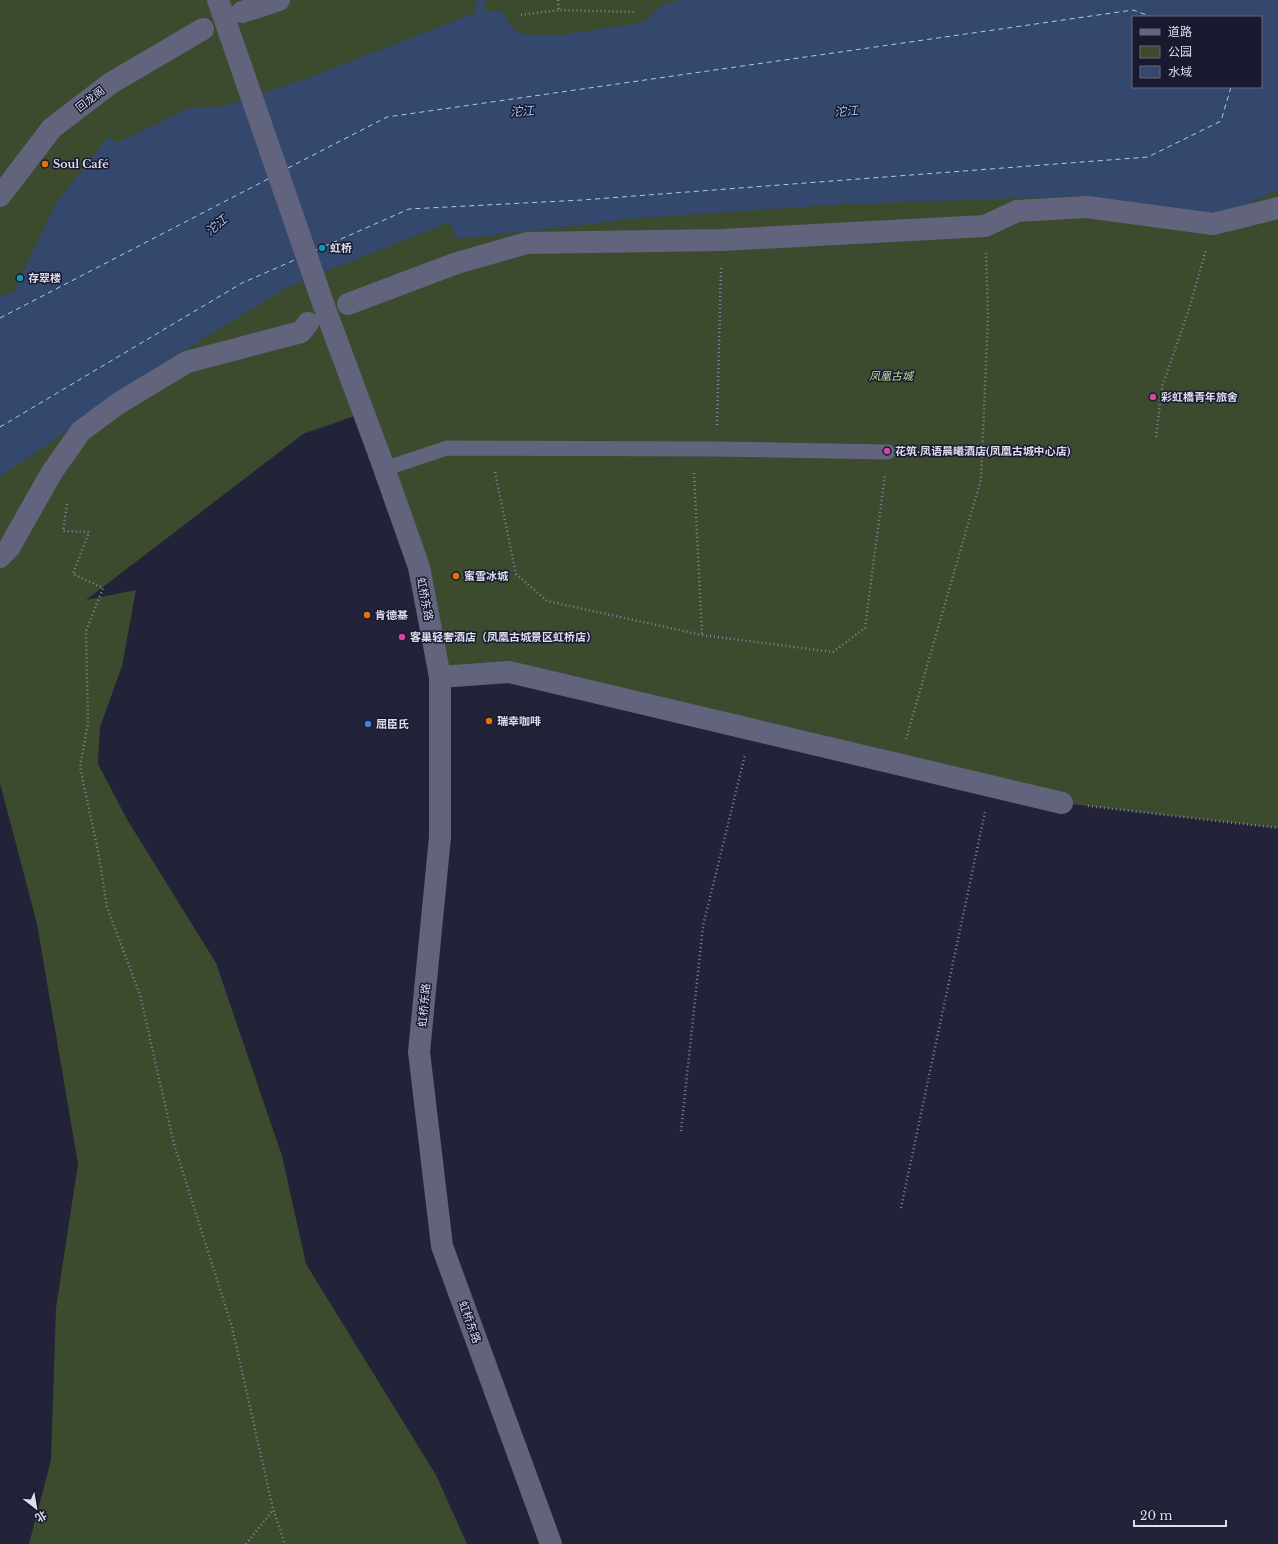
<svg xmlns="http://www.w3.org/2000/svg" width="1278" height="1544" viewBox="0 0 1278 1544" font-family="'Libre Baskerville','Noto Sans SC',serif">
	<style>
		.green { fill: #3c4b2d; fill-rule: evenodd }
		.water { fill: #33486c; fill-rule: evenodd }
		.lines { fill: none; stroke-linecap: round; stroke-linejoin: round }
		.stream { stroke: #33486c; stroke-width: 9 }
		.ferry { stroke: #abc8fa; stroke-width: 1; stroke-dasharray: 5 4; stroke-linecap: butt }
		.path { stroke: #828396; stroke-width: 2.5; stroke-dasharray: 1 3; stroke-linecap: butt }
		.service { stroke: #62647e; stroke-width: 15 }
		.pedestrian { stroke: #62647e; stroke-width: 22 }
		.minor { stroke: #62647e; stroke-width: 22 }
		.tertiary { stroke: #62647e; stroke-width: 22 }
		.food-dot { fill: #e8710a; stroke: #19192f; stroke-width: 1.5 }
		.culture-dot { fill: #0f9aa8; stroke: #19192f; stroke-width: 1.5 }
		.hotel-dot { fill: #d1479c; stroke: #19192f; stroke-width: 1.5 }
		.shop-dot { fill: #3f7fe0; stroke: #19192f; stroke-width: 1.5 }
		.labels { text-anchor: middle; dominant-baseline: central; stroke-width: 3; stroke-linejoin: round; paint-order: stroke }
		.street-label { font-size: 11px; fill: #dddfee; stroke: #19192f }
		.poi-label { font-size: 11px; font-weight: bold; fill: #dddfee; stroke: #19192f; text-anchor: start }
		.park-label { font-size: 11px; font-style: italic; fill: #bfe19e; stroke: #19192f }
		.water-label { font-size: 12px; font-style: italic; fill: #abc8fa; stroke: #19192f }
	</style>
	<rect width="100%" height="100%" fill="#222339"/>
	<path class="green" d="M0,0H1278V828L1062,803L509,672L440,677L363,413L303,434L86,600L136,590L122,666L100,727L98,764L128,821L216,963L282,1156L306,1264L436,1475L467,1544H29L51,1460L56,1308L78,1164L37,924L0,783ZM1133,17H1261V87H1133Z"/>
	<path class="water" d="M683,0H1278V189L1215,219L1078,196L846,204L640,218L457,239L449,222L288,287L147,373L64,433L0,477V296L13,293L56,203L109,136L117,143L189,108L220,107L303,80L480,11L503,12L514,30L531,36H556L645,22L661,5ZM1133,17H1261V87H1133Z"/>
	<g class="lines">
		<path class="stream" d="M477,22L480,11L481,0"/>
		<path class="ferry" d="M288,168L387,117L1133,10L1152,17
			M316,250L409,209L582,200L1148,157L1221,121L1231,87
			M0,318L268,179
			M0,427L242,283L297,259"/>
		<path class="path" d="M558,0L559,10
			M521,15L559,10L635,12
			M717,425L721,267
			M1156,437L1162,387L1188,312L1206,250
			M495,472L516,574L547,601L702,635L833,652L865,628L885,474
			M694,473L702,635
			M67,504L63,531L89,532L73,574L103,588L86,631L88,723L80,767L98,851L107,907L140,995L174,1144L232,1327L273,1509L285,1544
			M906,739L981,479L988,317L986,253
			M1088,806L1278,828
			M681,1131L703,926L745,755
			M901,1208L985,812
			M246,1544L273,1510"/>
		<path class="service" d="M384,469L447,448L716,449L888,452"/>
		<path class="pedestrian" d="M218,0L324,306L379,454
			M242,12L279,0
			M0,196L52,128L111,83L203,29
			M348,304L457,263L527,243L722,240L985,226L1017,211L1087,207L1213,224L1278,208
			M0,557L9,548L52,472L81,431L119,403L187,362L301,332L308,323"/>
		<path class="minor" d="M440,677L509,672L1062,803"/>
		<path class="tertiary" d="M379,454L419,567L440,677V837L419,1052L442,1246L551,1544"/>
	</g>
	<g class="food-dot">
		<circle cx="45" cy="164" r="4"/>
		<circle cx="456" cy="576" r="4"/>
		<circle cx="367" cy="615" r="4"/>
		<circle cx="489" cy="721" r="4"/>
	</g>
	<g class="culture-dot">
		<circle cx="322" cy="248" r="4"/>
		<circle cx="20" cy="278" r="4"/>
	</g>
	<g class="hotel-dot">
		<circle cx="1153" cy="397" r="4"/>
		<circle cx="887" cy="451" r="4"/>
		<circle cx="402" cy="637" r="4"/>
	</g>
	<circle class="shop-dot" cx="368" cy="724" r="4"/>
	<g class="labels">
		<g class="street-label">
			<text transform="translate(90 99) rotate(-38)">回龙阁</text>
			<text transform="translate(425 599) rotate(79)">虹桥东路</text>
			<text transform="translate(424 1005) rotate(-85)">虹桥东路</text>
			<text transform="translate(470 1322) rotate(70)">虹桥东路</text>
		</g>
		<g class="poi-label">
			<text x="53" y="164">Soul Café</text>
			<text x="330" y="248">虹桥</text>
			<text x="28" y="278">存翠楼</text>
			<text x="1161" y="397">彩虹橋青年旅舍</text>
			<text x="895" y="451">花筑·凤语晨曦酒店(凤凰古城中心店)</text>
			<text x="464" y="576">蜜雪冰城</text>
			<text x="375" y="615">肯德基</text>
			<text x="410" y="637">客巢轻奢酒店（凤凰古城景区虹桥店）</text>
			<text x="497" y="721">瑞幸咖啡</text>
			<text x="376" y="724">屈臣氏</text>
		</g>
		<g class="park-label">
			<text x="891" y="376">凤凰古城</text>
		</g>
		<g class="water-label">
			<text transform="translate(522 111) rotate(-4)">沱江</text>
			<text transform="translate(846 111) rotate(-5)">沱江</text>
			<text transform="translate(216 225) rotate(-40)">沱江</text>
		</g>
	</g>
	<rect x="1132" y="16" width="130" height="72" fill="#19192f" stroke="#67687b"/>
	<rect x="1140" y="29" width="20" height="6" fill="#62647e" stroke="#67687b"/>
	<text x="1168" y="36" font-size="12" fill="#dddfee">道路</text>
	<rect x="1140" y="46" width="20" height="12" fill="#3c4b2d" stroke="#67687b"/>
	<text x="1168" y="56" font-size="12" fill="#dddfee">公园</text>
	<rect x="1140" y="66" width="20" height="12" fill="#33486c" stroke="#67687b"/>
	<text x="1168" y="76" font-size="12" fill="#dddfee">水域</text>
	<g transform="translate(36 1508) rotate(149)" stroke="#19192f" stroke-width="3" paint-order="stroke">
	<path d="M0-3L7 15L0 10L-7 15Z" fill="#dddfee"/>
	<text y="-6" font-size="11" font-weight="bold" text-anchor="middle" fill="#dddfee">北</text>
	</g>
	<path d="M1134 1520v6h92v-6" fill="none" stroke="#dddfee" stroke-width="2"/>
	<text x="1140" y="1520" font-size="12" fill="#dddfee" stroke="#19192f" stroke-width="3" paint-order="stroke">20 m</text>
</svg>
